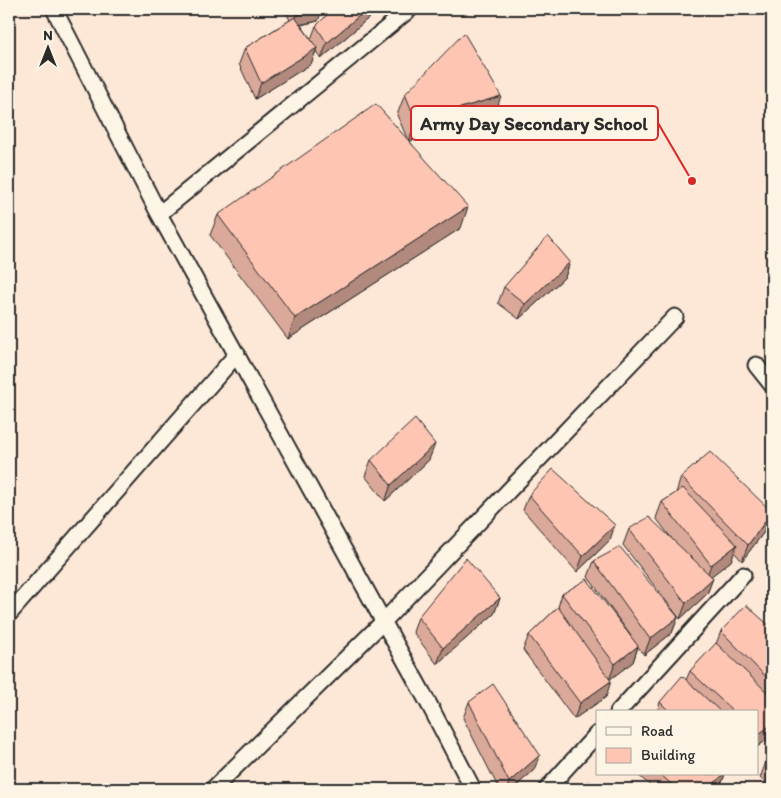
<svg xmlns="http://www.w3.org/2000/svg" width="781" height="798" viewBox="0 0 781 798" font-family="Itim,sans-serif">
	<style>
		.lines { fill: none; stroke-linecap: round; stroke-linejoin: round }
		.minor-casing { stroke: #2b2b2b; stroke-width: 19 }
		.minor { stroke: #fcf5e5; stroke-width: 15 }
		.wall { fill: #daa99a; stroke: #2b2b2b }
		.shaded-wall { fill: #b28a7d; stroke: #2b2b2b }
		.building { fill: #fec5b3; stroke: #2b2b2b }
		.leader { fill: none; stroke: #d62828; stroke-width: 2 }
		.callout-dot { fill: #d62828; stroke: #fcf5e5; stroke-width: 2 }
		.callout { fill: #fcf5e5; stroke: #d62828; stroke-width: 2 }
		.callout-label { font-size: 19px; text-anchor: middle; font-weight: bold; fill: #2b2b2b }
	</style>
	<rect width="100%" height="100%" fill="#fde7d6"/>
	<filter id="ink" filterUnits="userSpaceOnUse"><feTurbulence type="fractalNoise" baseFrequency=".02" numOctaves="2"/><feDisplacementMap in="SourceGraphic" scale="10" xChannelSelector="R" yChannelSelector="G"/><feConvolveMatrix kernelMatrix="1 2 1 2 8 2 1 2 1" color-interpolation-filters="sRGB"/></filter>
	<g filter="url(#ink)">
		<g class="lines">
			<g class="minor-casing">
				<path id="minor" d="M54,9L159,214L431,708L473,789
					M159,214L410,9
					M756,365L772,385
					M9,614L237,354
					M618,712L743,575
					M213,789L384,621L675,317
					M547,789L597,734"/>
			</g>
			<use href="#minor" class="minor"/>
		</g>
		<path class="wall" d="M284,9H321L318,21L301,25L311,39L316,26L333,9H379L321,59L316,51L311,64L255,99L239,64L245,48L290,20Z
			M405,94L494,117L410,141L461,228L288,339L210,235L218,215L407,138L397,115Z
			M570,262L565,277L519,319L498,303L504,287Z
			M371,460H429L385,501L365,476Z
			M681,477L767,528L742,561L734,552L731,561L711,576L713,578L707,594L680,619L623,545L629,529L672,539L656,518L662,502L676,493Z
			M529,495L610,540L577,572L523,510Z
			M594,561L678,617L672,633L644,655L638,647L633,662L610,679L606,697L574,719L523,650L529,635L558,607L562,594L631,636L588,577Z
			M500,598L494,614L437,664L413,632L418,617Z
			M772,628V736L757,747V712H657L660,702L686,680L690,671L716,644L721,631Z
			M469,702L534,770L513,789H499L463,718Z
			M772,757V789L760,778L766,762Z
			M637,774H725L720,788L719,789H654Z"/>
		<path class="shaded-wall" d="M367,9H379L321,59L327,43Z
			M322,11L318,21L293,26L297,15Z
			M317,48L311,64L255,99L261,83Z
			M501,96L494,117L409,141L416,121Z
			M468,207L461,228L288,339L295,318Z
			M570,262L565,277L519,319L525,304Z
			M435,444L429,460L385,501L391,485Z
			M772,513L767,528L742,561L748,545Z
			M615,525L610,540L577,572L583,556Z
			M737,545L731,561L705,581L711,565Z
			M713,578L707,594L680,619L686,603Z
			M500,598L494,614L437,664L443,648Z
			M678,617L672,633L644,655L650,639Z
			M638,646L633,662L609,680L615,664Z
			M611,681L606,697L574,719L580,703Z
			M772,724V736L757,747V738L759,734Z
			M540,755L534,770L513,789H507L509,782Z
			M724,774H725L720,788L719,789H708Z"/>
		<path class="building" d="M294,9H321L322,11L297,15Z
			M333,9H367L327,43L316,26Z
			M295,17L317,48L261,83L245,48Z
			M464,33L501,96L416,121L405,94Z
			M376,104L468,207L295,318L218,215Z
			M548,236L570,262L525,304L504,287Z
			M415,419L435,444L391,485L371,460Z
			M710,452L772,512L748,545L681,477Z
			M553,469L615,525L583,556L529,495Z
			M683,488L737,545L711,565L662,502Z
			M649,517L713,578L686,603L629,529Z
			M620,547L678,617L650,639L594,561Z
			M466,558L500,598L443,648L418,617Z
			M587,579L638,646L615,664L562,594Z
			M746,605L772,628V683L721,631Z
			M558,607L611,681L580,703L529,635Z
			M716,643L772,697V724L759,734L757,733V712H734L690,671Z
			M682,676L721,712H670L660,702Z
			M493,684L540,755L509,782L469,702Z
			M772,757V768L766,762Z
			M660,774H724L708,789H677Z
			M588,781L598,789H579Z"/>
	</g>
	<path class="leader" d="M692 181L658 123"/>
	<circle class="callout-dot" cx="692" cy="181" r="5"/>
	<rect class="callout" x="411" y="106" width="247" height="34" rx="5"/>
	<g class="callout-label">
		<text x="534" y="130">Army Day Secondary School</text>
	</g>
	<rect width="781" height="798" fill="none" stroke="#fcf5e5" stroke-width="30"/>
	<rect x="15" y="15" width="751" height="768" fill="none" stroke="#2b2b2b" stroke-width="2" filter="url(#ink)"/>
	<rect x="596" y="710" width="162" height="65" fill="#fcf5e5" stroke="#a8a49b"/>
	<rect x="606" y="727" width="25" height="8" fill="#fcf5e5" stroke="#a8a49b"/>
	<text x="641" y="736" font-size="15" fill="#2b2b2b">Road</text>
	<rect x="606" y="748" width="25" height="15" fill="#fec5b3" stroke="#a8a49b"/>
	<text x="641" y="760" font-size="15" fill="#2b2b2b">Building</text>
	<g transform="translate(48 48)" stroke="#fcf5e5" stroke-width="4" paint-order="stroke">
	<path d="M0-4L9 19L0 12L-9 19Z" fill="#2b2b2b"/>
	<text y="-8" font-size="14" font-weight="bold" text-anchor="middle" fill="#2b2b2b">N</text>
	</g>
</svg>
